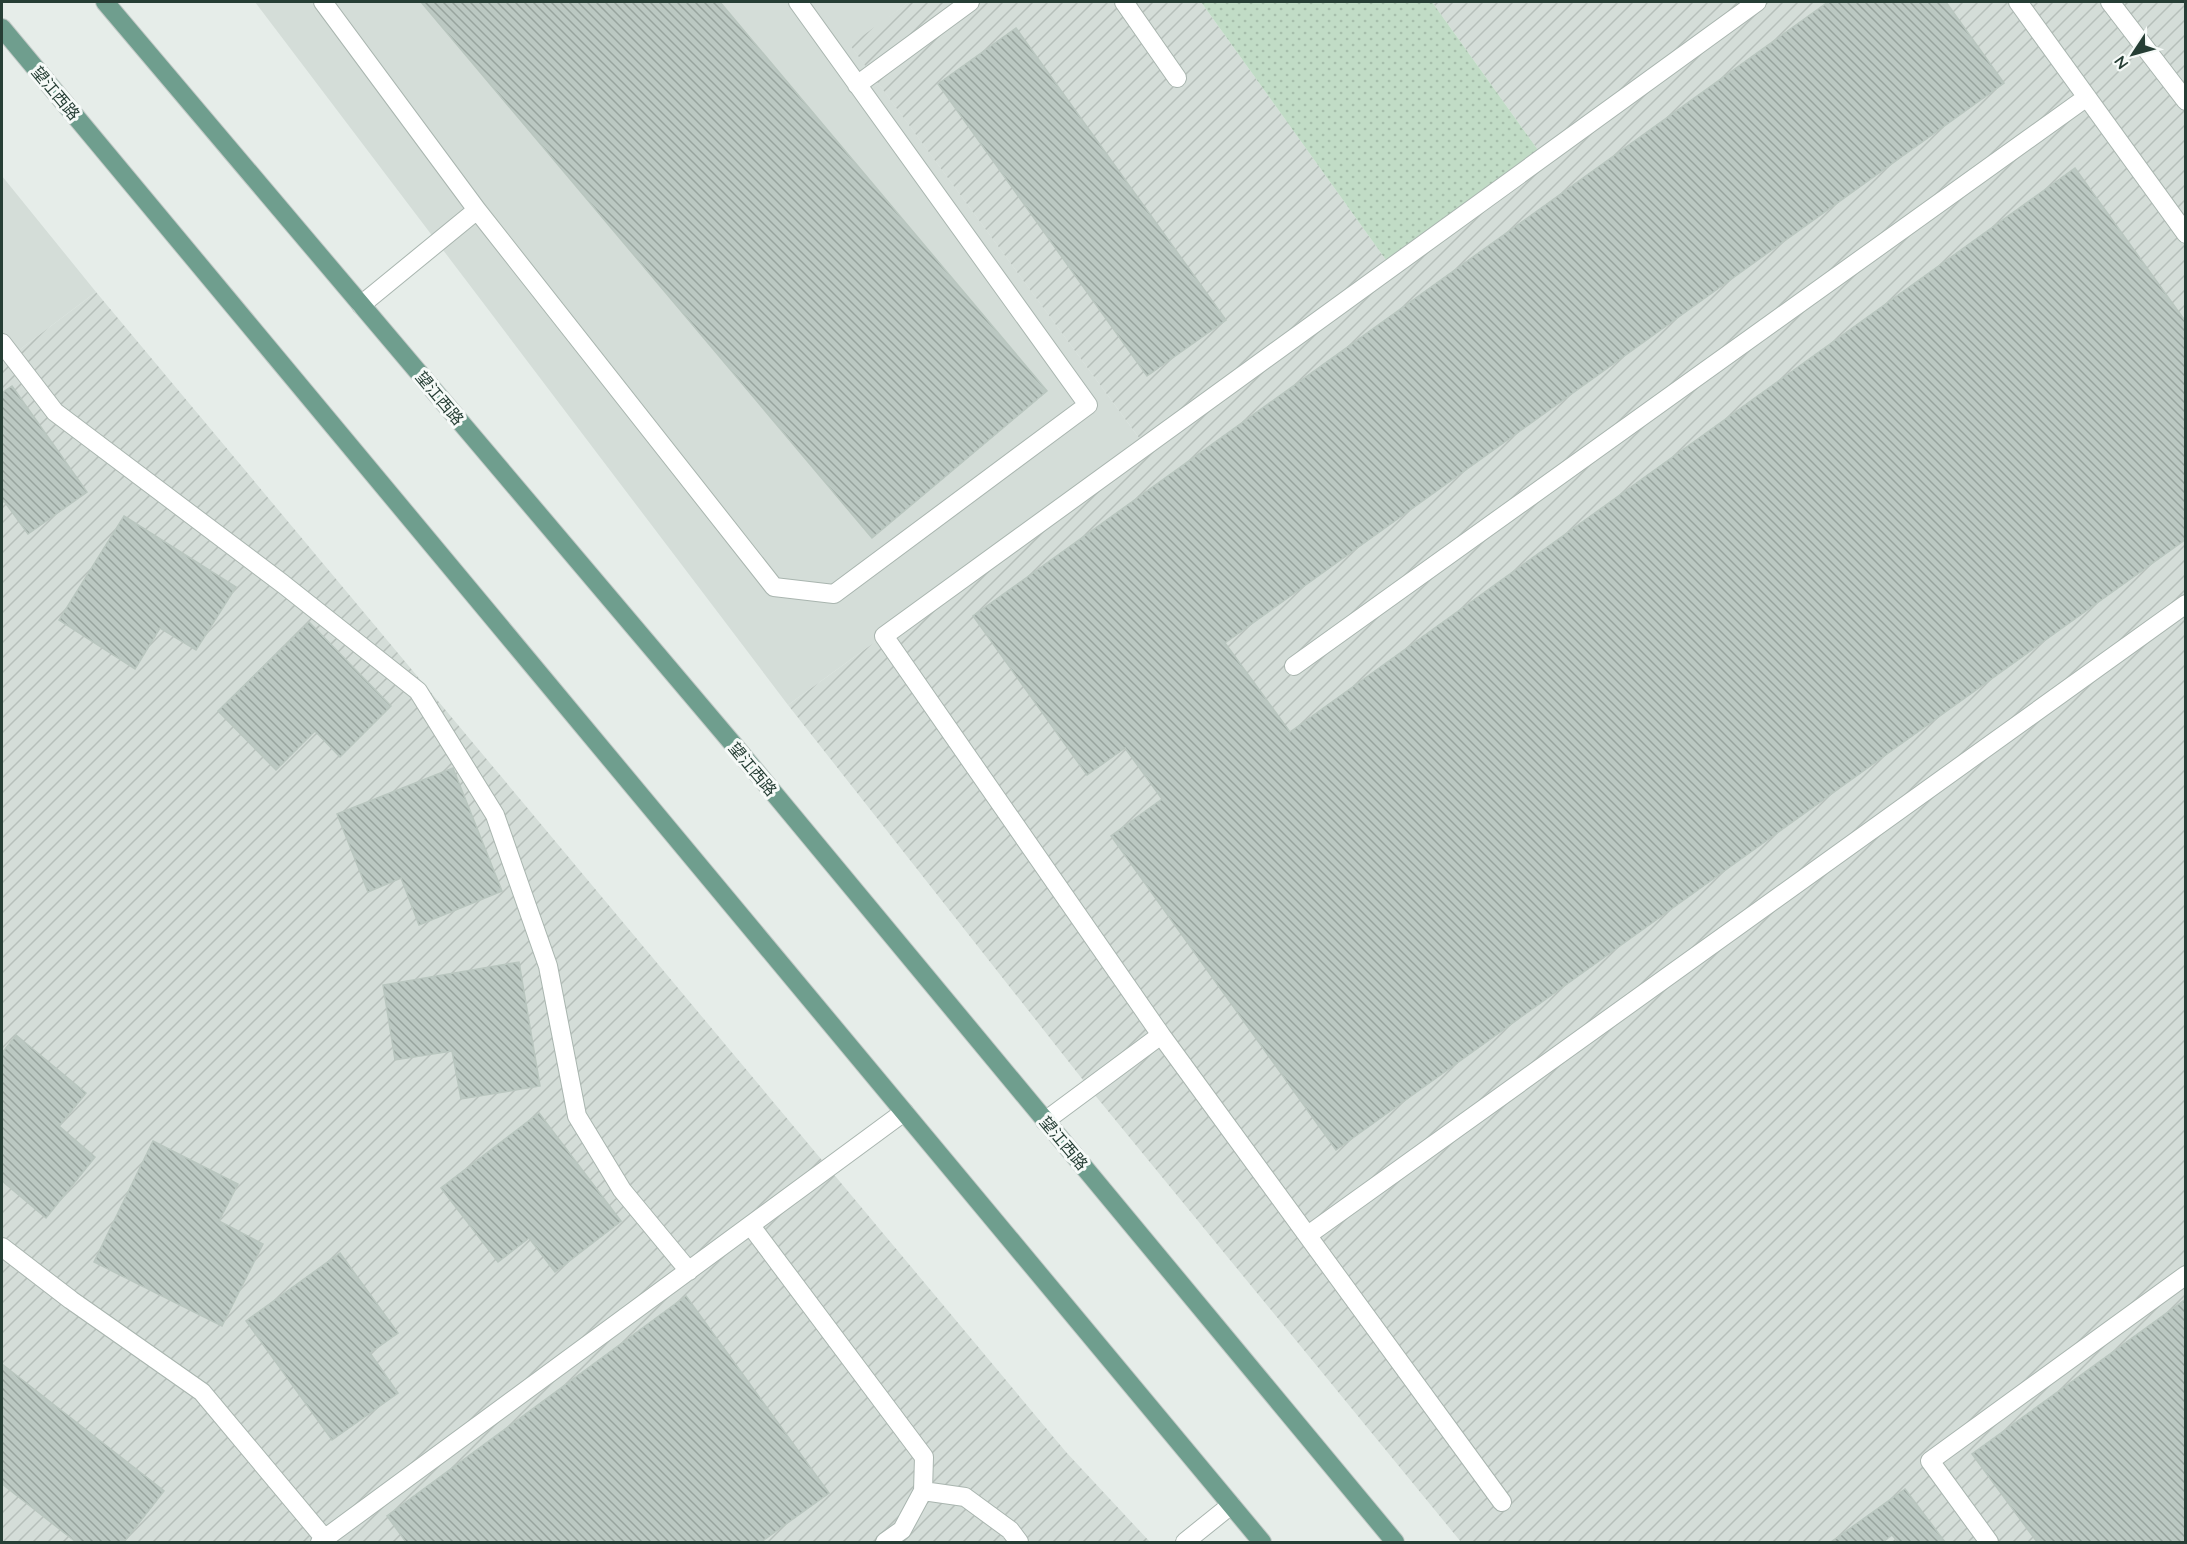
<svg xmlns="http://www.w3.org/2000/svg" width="2187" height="1544" viewBox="0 0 2187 1544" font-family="Quicksand,'Noto Sans SC',sans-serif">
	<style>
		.built { fill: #d4ddd8 }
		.industrial { fill: url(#industrial-furrows) }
		.garden { fill: url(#garden-dots) }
		.building { fill: url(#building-back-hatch); stroke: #b9c6bf; stroke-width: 1.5 }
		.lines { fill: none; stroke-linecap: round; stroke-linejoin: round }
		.minor-casing { stroke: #a9b5af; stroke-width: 20 }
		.major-casing { stroke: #c2c9c6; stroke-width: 20 }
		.minor { stroke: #fff; stroke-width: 18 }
		.major { stroke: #6f9e8e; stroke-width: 18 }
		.labels { text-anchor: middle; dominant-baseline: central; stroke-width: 6; stroke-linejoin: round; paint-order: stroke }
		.street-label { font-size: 16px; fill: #263e35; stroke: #f6faf8 }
	</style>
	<defs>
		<pattern id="industrial-furrows" width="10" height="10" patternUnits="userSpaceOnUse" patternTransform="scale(1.5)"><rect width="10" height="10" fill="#d4ddd8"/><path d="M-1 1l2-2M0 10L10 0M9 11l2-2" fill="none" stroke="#b6bfba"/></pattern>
		<pattern id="garden-dots" width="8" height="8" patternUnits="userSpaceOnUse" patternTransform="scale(1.5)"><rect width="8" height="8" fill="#c1dcc6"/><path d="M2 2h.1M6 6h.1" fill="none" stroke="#a6beab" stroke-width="1.8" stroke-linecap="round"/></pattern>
		<pattern id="building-back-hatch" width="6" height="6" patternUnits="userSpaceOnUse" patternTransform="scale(1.5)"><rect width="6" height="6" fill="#bbc8c2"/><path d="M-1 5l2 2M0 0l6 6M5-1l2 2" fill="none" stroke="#98a49e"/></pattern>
	</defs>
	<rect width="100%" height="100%" fill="#e6ede9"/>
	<path class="built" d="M255,2H909L851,46L1145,446L788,705Z
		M2,176L96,292L2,363Z"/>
	<path class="industrial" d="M909,2H1201L1391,267L1543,157L1432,2H2185V1542H1461L1094,1094L788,705L1145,446L850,45Z
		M96,292L1066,1452L1150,1542H2V363Z"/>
	<path class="garden" d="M1201,2H1432L1543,157L1391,267Z"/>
	<path class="building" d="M421,2H720L1047,391L872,538Z
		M1828,2H1946L2004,83L1225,643L1290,732L2075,168L2186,322V539L1336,1150L1111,836L1162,799L1125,748L1087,775L973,616Z
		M1016,28L1226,320L1147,376L938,84Z
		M12,386L87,492L28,534L4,501L2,503V393Z
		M124,516L236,587L196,650L160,628L135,669L59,620Z
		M309,622L391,706L340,757L315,731L276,770L218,711Z
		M453,768L502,891L419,925L401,878L368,892L337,814Z
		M519,962L540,1086L461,1099L452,1051L395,1060L383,985Z
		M16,1035L86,1093L59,1126L95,1157L46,1218L2,1181V1053Z
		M539,1113L621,1221L555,1272L529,1238L498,1262L441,1188Z
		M153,1141L238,1184L219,1221L263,1244L222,1326L94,1262Z
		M340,1253L398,1333L370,1353L398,1393L332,1440L246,1321Z
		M686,1296L829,1493L761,1542H406L387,1516Z
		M2186,1299V1542H2037L1972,1454Z
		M2,1364L164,1491L124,1542H76L2,1484Z
		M1905,1489L1945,1542H1898L1892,1535L1883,1542H1831Z"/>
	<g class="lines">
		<g class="minor-casing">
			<path id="minor" d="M323,2L477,210
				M1124,2L1177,78
				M2018,2L2186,234
				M2110,2L2186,101
				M857,85L970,2
				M361,305L477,210L774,587L834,594L1088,405L798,2
				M2,343L55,412L283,584L418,691L495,815L548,966L577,1116L622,1190L689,1271
				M1294,666L2087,97
				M1045,1121L1161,1035
				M751,1226L924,1457L923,1491L902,1530L885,1542
				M1308,1235L2186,604
				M2,1247L71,1300L202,1392L325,1539
				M923,1491L965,1497L1010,1530L1019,1542
				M1502,1502L1161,1035L884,636L1757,2
				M320,1542L904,1112
				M1185,1542L1231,1505
				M1989,1542L1930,1461L2186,1275"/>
		</g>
		<g class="major-casing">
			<path id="major" d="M105,2L733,744L1395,1542
				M2,28L1262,1542"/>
		</g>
		<use href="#minor" class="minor"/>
		<use href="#major" class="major"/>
	</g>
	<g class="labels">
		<g class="street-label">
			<text transform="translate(56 93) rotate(50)">望江西路</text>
			<text transform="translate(440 398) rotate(50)">望江西路</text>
			<text transform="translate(753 769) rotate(50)">望江西路</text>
			<text transform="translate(1064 1143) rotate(50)">望江西路</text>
		</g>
	</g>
	<rect width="2187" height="1544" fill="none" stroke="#263e35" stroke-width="6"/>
	<g transform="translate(2133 54) rotate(234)" stroke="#f6faf8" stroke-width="4.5" paint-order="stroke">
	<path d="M0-4.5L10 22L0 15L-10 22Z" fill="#263e35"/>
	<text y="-9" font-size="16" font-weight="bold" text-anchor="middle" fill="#263e35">N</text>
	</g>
</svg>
